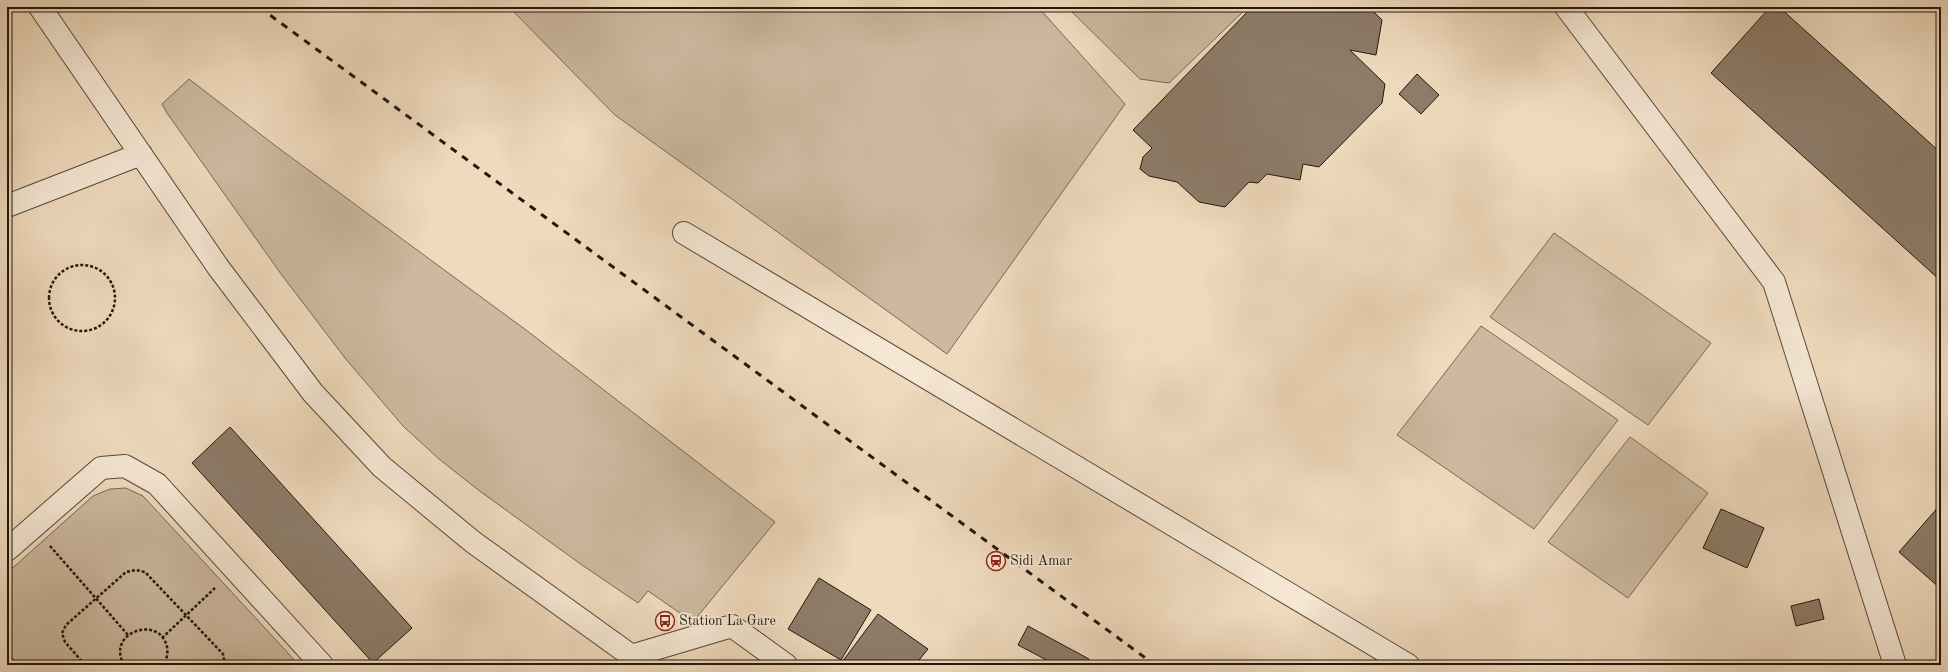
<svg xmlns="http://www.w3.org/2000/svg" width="1948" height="672" viewBox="0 0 1948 672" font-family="'Old Standard TT',serif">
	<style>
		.green { fill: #ccb99f; stroke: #776856 }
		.building { fill: #8d7c69; stroke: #22170d }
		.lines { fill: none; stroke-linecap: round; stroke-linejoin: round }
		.minor-casing { stroke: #554839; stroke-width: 24 }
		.path { stroke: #22170d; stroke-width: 2.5; stroke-dasharray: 3 2; stroke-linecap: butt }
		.minor { stroke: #f5e7d4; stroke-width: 22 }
		.rail { stroke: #22170d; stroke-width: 3; stroke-dasharray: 7 7; stroke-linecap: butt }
		.labels { text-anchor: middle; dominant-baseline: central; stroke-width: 3.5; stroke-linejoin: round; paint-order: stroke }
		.poi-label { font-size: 14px; fill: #22170d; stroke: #f5e7d4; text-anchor: start }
	</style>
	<rect width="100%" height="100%" fill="#efdabd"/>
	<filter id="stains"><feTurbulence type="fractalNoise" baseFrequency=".005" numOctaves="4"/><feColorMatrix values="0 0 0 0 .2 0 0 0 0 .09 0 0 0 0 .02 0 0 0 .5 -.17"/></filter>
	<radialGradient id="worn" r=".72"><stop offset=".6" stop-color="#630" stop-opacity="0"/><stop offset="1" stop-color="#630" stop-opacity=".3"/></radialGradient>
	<path class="green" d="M509,7H1038L1125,104L947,354L615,115Z
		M1067,7H1248L1169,83L1140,79Z
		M189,79L277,147L530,333L775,522L693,622L648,591L638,603L582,565L481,492L439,459L403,426L345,358L281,274L167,113L162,104Z
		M1554,233L1711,343L1648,425L1490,317Z
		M1481,326L1618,420L1534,529L1397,435Z
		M1630,437L1708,493L1628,598L1548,542Z
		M126,488L143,496L299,665H18L7,652V573L93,496L110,489Z"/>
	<path class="building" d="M1252,7H1369L1382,20L1376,55L1350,50L1385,84L1382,103L1319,167L1303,164L1300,180L1267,174L1258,183L1249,182L1225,207L1199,202L1177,182L1149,176L1140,169L1143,157L1152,148L1133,130Z
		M1770,7H1779L1941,153V281L1711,73Z
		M1417,74L1439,95L1421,114L1399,94Z
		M230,427L412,628L373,663L192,463Z
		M1941,504V589L1899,552Z
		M1721,509L1764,528L1747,568L1703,548Z
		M819,578L871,610L841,660L788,629Z
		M1819,599L1824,619L1796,626L1791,606Z
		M878,614L928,649L915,665H846L842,662Z
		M1028,626L1089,659L1086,665H1056L1018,645Z"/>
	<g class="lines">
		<g class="minor-casing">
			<path id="minor" d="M40,7L218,267L313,393L382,467L473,542L644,665
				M1566,7L1774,282L1895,665
				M7,206L141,154
				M684,233L1408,665
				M7,550L101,468L125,466L157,484L322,665
				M631,656L732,626L786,665"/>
		</g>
		<path class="path" d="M49 298a33 33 0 1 1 66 0a33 33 0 1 1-66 0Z
			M50,546L128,635
			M162,638L216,587
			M85,665L65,642L62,633L66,625L126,572L136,570L145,572L223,654L225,665
			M124,665C105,632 160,614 167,647C168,653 167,660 163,665"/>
		<use href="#minor" class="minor"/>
		<path class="rail" d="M259,7L1155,665"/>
	</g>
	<defs>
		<g id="station-ring" transform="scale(1)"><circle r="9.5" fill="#f5e7d4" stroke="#8f2418" stroke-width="1.5"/><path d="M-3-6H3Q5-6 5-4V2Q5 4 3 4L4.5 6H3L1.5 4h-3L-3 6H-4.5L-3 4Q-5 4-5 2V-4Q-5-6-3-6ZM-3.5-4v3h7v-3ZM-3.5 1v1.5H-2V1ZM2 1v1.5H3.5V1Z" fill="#8f2418"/></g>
		<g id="bus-ring" transform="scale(1)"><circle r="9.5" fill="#f5e7d4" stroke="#8f2418" stroke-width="1.5"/><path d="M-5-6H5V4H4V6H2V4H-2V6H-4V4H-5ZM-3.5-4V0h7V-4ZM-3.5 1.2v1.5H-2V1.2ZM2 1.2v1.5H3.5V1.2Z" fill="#8f2418"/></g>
	</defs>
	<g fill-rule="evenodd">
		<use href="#station-ring" x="996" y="561"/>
		<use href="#bus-ring" x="665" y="621"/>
	</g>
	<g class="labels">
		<g class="poi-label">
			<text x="1010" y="561">Sidi Amar</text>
			<text x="679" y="621">Station La Gare</text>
		</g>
	</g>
	<rect width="1948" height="672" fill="none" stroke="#efdabd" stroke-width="24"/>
	<rect x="8" y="8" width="1932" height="656" fill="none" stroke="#22170d" stroke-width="2"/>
	<rect x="12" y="12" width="1924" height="648" fill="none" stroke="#22170d"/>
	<rect width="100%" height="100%" filter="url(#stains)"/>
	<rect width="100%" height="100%" fill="url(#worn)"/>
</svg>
